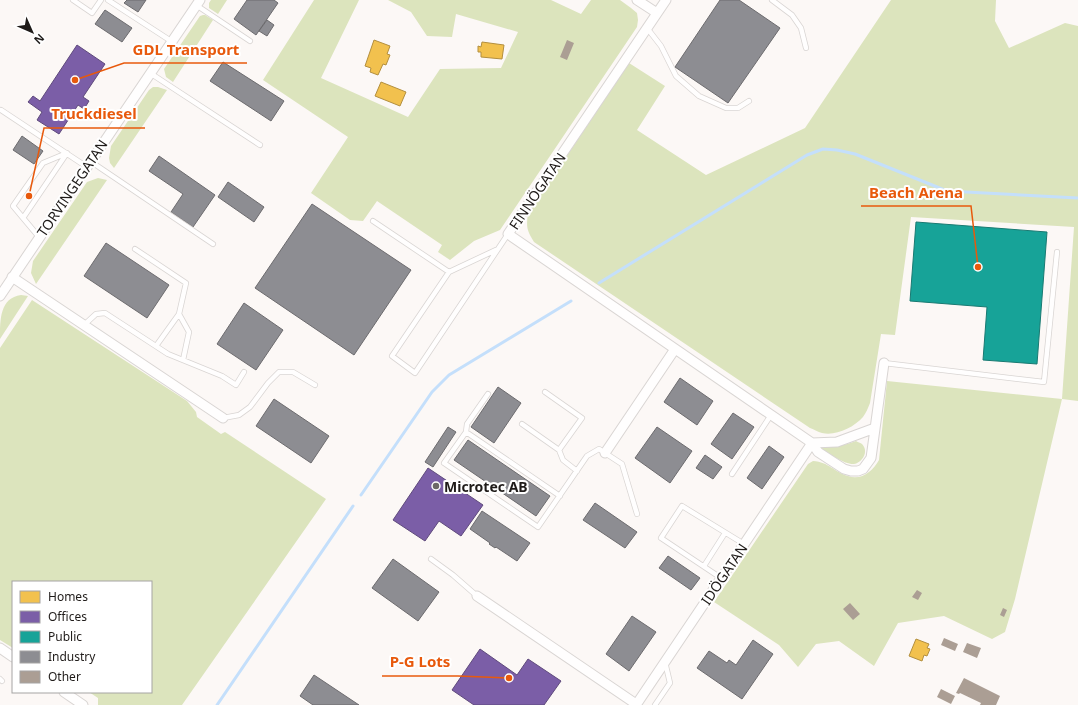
<svg xmlns="http://www.w3.org/2000/svg" width="1078" height="705" viewBox="0 0 1078 705" font-family="'Noto Sans',sans-serif">
	<style>
		.green { fill: #dce4bd }
		.homes { fill: #f2c14e; stroke: #b38f3e }
		.offices { fill: #7b5ea7; stroke: #5f4a7c }
		.public { fill: #17a398; stroke: #197a72 }
		.industry { fill: #8d8d92; stroke: #6c6b6e }
		.lines { fill: none; stroke-linecap: round; stroke-linejoin: round }
		.stream { stroke: #c4dffb; stroke-width: 3 }
		.building { fill: #ab9e94 }
		.lane-casing { stroke: #d9d5d3; stroke-width: 6 }
		.street-casing { stroke: #d9d5d3; stroke-width: 11 }
		.lane { stroke: #fffefe; stroke-width: 4.5 }
		.street { stroke: #fffefe; stroke-width: 9 }
		.poi-dot { fill: #6c6866; stroke: #fff; stroke-width: 1.5 }
		.labels { text-anchor: middle; dominant-baseline: central; stroke-width: 4; stroke-linejoin: round; paint-order: stroke }
		.street-label { font-size: 14px; fill: #1f1b19; stroke: #fff }
		.poi-label { font-size: 14px; font-weight: bold; fill: #1f1b19; stroke: #fff; text-anchor: start }
		.leader { fill: none; stroke: #e8590c; stroke-width: 1.5 }
		.callout-dot { fill: #e8590c; stroke: #fff; stroke-width: 1.5 }
		.callout-label { font-size: 15px; text-anchor: middle; font-weight: bold; fill: #e8590c; stroke: #fff; stroke-width: 4; stroke-linejoin: round; paint-order: stroke }
	</style>
	<rect width="100%" height="100%" fill="#fcf8f6"/>
	<path class="green" d="M211,0H227L218,14L209,8V3Z
		M314,0H359L321,78L408,117L440,69L501,68L518,32L456,14L452,37L427,36L411,12L388,0H551L581,14L591,0H620L631,8L637,13L638,20L637,27L500,230L474,241L450,260L438,252L442,245L377,201L363,221L350,220L311,193L348,137L263,80Z
		M891,0H996L995,21L1009,48L1065,23L1078,26V401L1062,399L1015,599L1005,632L992,639L944,616L898,623L874,666L839,641L816,644L798,667L779,645L714,602L808,464L813,461C829,462 834,472 848,476C861,481 873,471 879,460L887,381L1062,399L1074,227L911,217L895,335L881,334L870,403C868,408 866,413 863,417C853,428 836,436 822,433C818,432 813,429 810,428L534,242C527,230 526,228 528,214L629,63L665,86L637,130L706,175L805,128Z
		M203,15H205L213,20L173,82L166,77L164,69L200,16Z
		M153,87H158L167,90L114,168L110,163L109,158L111,146L149,90Z
		M98,178L107,180L36,284L31,273L33,261L87,182Z
		M21,295L28,296L0,339C0,319 0,298 21,295Z
		M32,300L187,401L196,412L197,417L221,434L225,432L326,499L182,705H98V698L89,692H151V582H13V648L0,640V348Z
		M856,441C857,442 861,443 862,444C869,451 863,462 854,464C846,465 829,454 822,449V447L824,446C835,448 845,445 856,441Z"/>
	<path class="homes" d="M374,40L390,46L387,54L390,55L386,65L383,64L378,75L370,72L371,68L365,66Z
		M482,42L504,45L502,59L481,57V52H478V46L481,47Z
		M381,82L406,92L400,106L375,96Z
		M916,639L929,644L927,648L930,649L927,656L924,655L922,661L909,656Z"/>
	<path class="offices" d="M77,45L105,64L83,97L89,101L84,109L78,105L59,134L37,120L42,112L28,102L33,96L40,101Z
		M428,468L483,505L461,536L439,521L425,541L393,520Z
		M480,649L517,675L528,659L561,681L544,705H474L452,690Z"/>
	<path class="public" d="M916,222L1047,232L1037,364L983,360L987,307L910,301Z"/>
	<path class="industry" d="M127,0H146L138,12L124,3Z
		M247,0H274L278,3L256,35L234,19Z
		M720,0H739L780,28L728,103L675,67Z
		M105,10L132,28L122,42L95,24Z
		M267,20L274,25L267,36L259,31Z
		M223,62L284,101L271,121L210,81Z
		M22,136L43,151L34,164L13,150Z
		M159,156L215,195L193,227L171,212L183,194L149,171Z
		M228,182L264,207L254,222L218,197Z
		M312,204L411,270L354,355L255,288Z
		M106,243L169,285L147,318L84,276Z
		M244,303L283,330L256,370L217,344Z
		M680,378L713,401L697,425L664,402Z
		M498,387L521,403L494,443L471,427Z
		M274,399L329,436L311,463L256,426Z
		M733,413L754,427L732,459L711,444Z
		M448,427L456,432L433,467L425,462Z
		M657,427L692,451L670,483L635,458Z
		M468,440L550,496L536,516L454,460Z
		M769,446L784,457L762,489L747,478Z
		M705,455L722,467L713,479L696,468Z
		M595,503L637,532L625,548L583,520Z
		M482,511L530,543L517,561L496,547L495,548L489,544L490,543L470,529Z
		M668,556L700,578L691,590L659,568Z
		M393,559L439,592L418,621L372,588Z
		M632,616L656,632L629,671L606,654Z
		M753,640L773,654L742,699L697,668L709,651L727,663L729,660L736,665Z
		M314,675L359,705H313L300,696Z"/>
	<g class="lines">
		<path class="stream" d="M599,283L807,155L823,149L837,150L855,154L947,191L1078,198
			M361,495L432,392L449,375L571,301
			M217,705L353,506"/>
	</g>
	<path class="building" d="M567,40L574,43L567,60L560,57Z
		M917,590L922,593L918,600L912,597Z
		M850,603L860,614L853,620L843,609Z
		M1003,608L1007,610L1004,617L1000,615Z
		M944,638L958,644L955,651L941,645Z
		M967,643L981,648L977,658L963,652Z
		M964,678L1000,696L996,705H980L981,703L960,693L959,694L956,693Z
		M941,689L955,696L951,704L937,697Z"/>
	<g class="lines">
		<g class="lane-casing">
			<path id="lane" d="M73,0L92,13L101,0
				M108,0L171,41
				M772,0L792,15L801,28L806,48
				M196,5L250,41
				M647,28L661,46L676,76L699,96L726,108H738L749,101
				M150,73L260,145
				M1,110L87,167
				M90,161L213,244
				M23,218L67,153L43,163L13,206L39,237
				M373,221L449,272
				M135,249L186,283L179,314L189,332L183,360
				M498,249L415,373L392,356L449,272L498,249L508,234
				M84,325L96,314L105,313L168,354L222,376L236,385L244,372
				M156,346L179,314
				M884,363L1044,382L1057,252
				M545,392L582,418L559,450
				M488,394L467,424L466,432L444,463L538,527L587,456L599,449L622,464L637,514
				M223,418L239,415L250,407L268,383L279,372H293L315,385
				M522,424L559,450L563,460L577,471
				M466,432L560,496
				M732,474L771,415
				M431,559L453,575L477,596
				M704,566L725,533
				M721,578L661,538L682,506L744,544
				M0,679L2,681
				M655,705L670,683L665,662"/>
		</g>
		<g class="street-casing">
			<path id="street" d="M637,0L657,13
				M666,0L508,234L812,443L818,452L844,469L851,471H858L863,469L871,458L884,363
				M12,277L223,418
				M0,296L200,0
				M812,443L837,442L875,428
				M605,453L675,349
				M477,596L636,704
				M0,648L13,657
				M64,692L83,705
				M636,705L812,443"/>
		</g>
		<use href="#lane" class="lane"/>
		<use href="#street" class="street"/>
	</g>
	<circle class="poi-dot" cx="436" cy="486" r="4"/>
	<g class="labels">
		<g class="street-label">
			<text transform="translate(72 188) rotate(-56)">TORVINGEGATAN</text>
			<text transform="translate(537 191) rotate(-56)">FINNÖGATAN</text>
			<text transform="translate(724 574) rotate(-56)">IDÖGATAN</text>
		</g>
		<g class="poi-label">
			<text x="444" y="486">Microtec AB</text>
		</g>
	</g>
	<path class="leader" d="M75 80L124 63H247M29 196L44 128H145M978 267L971 206H861M509 678L458 676H382"/>
	<g class="callout-dot">
		<circle cx="75" cy="80" r="4"/>
		<circle cx="29" cy="196" r="4"/>
		<circle cx="978" cy="267" r="4"/>
		<circle cx="509" cy="678" r="4"/>
	</g>
	<g class="callout-label">
		<text x="186" y="55">GDL Transport</text>
		<text x="94" y="119">Truckdiesel</text>
		<text x="916" y="198">Beach Arena</text>
		<text x="420" y="667">P-G Lots</text>
	</g>
	<rect x="12" y="581" width="140" height="112" fill="#ffffff" stroke="#a5a4a3"/>
	<rect x="20" y="591" width="20" height="12" fill="#f2c14e" stroke="#a5a4a3"/>
	<text x="48" y="601" font-size="12" fill="#1f1b19">Homes</text>
	<rect x="20" y="611" width="20" height="12" fill="#7b5ea7" stroke="#a5a4a3"/>
	<text x="48" y="621" font-size="12" fill="#1f1b19">Offices</text>
	<rect x="20" y="631" width="20" height="12" fill="#17a398" stroke="#a5a4a3"/>
	<text x="48" y="641" font-size="12" fill="#1f1b19">Public</text>
	<rect x="20" y="651" width="20" height="12" fill="#8d8d92" stroke="#a5a4a3"/>
	<text x="48" y="661" font-size="12" fill="#1f1b19">Industry</text>
	<rect x="20" y="671" width="20" height="12" fill="#ab9e94" stroke="#a5a4a3"/>
	<text x="48" y="681" font-size="12" fill="#1f1b19">Other</text>
	<g transform="translate(32 32) rotate(135)" stroke="#ffffff" stroke-width="3" paint-order="stroke">
	<path d="M0-3L7 15L0 10L-7 15Z" fill="#1f1b19"/>
	<text y="-6" font-size="11" font-weight="bold" text-anchor="middle" fill="#1f1b19">N</text>
	</g>
</svg>
